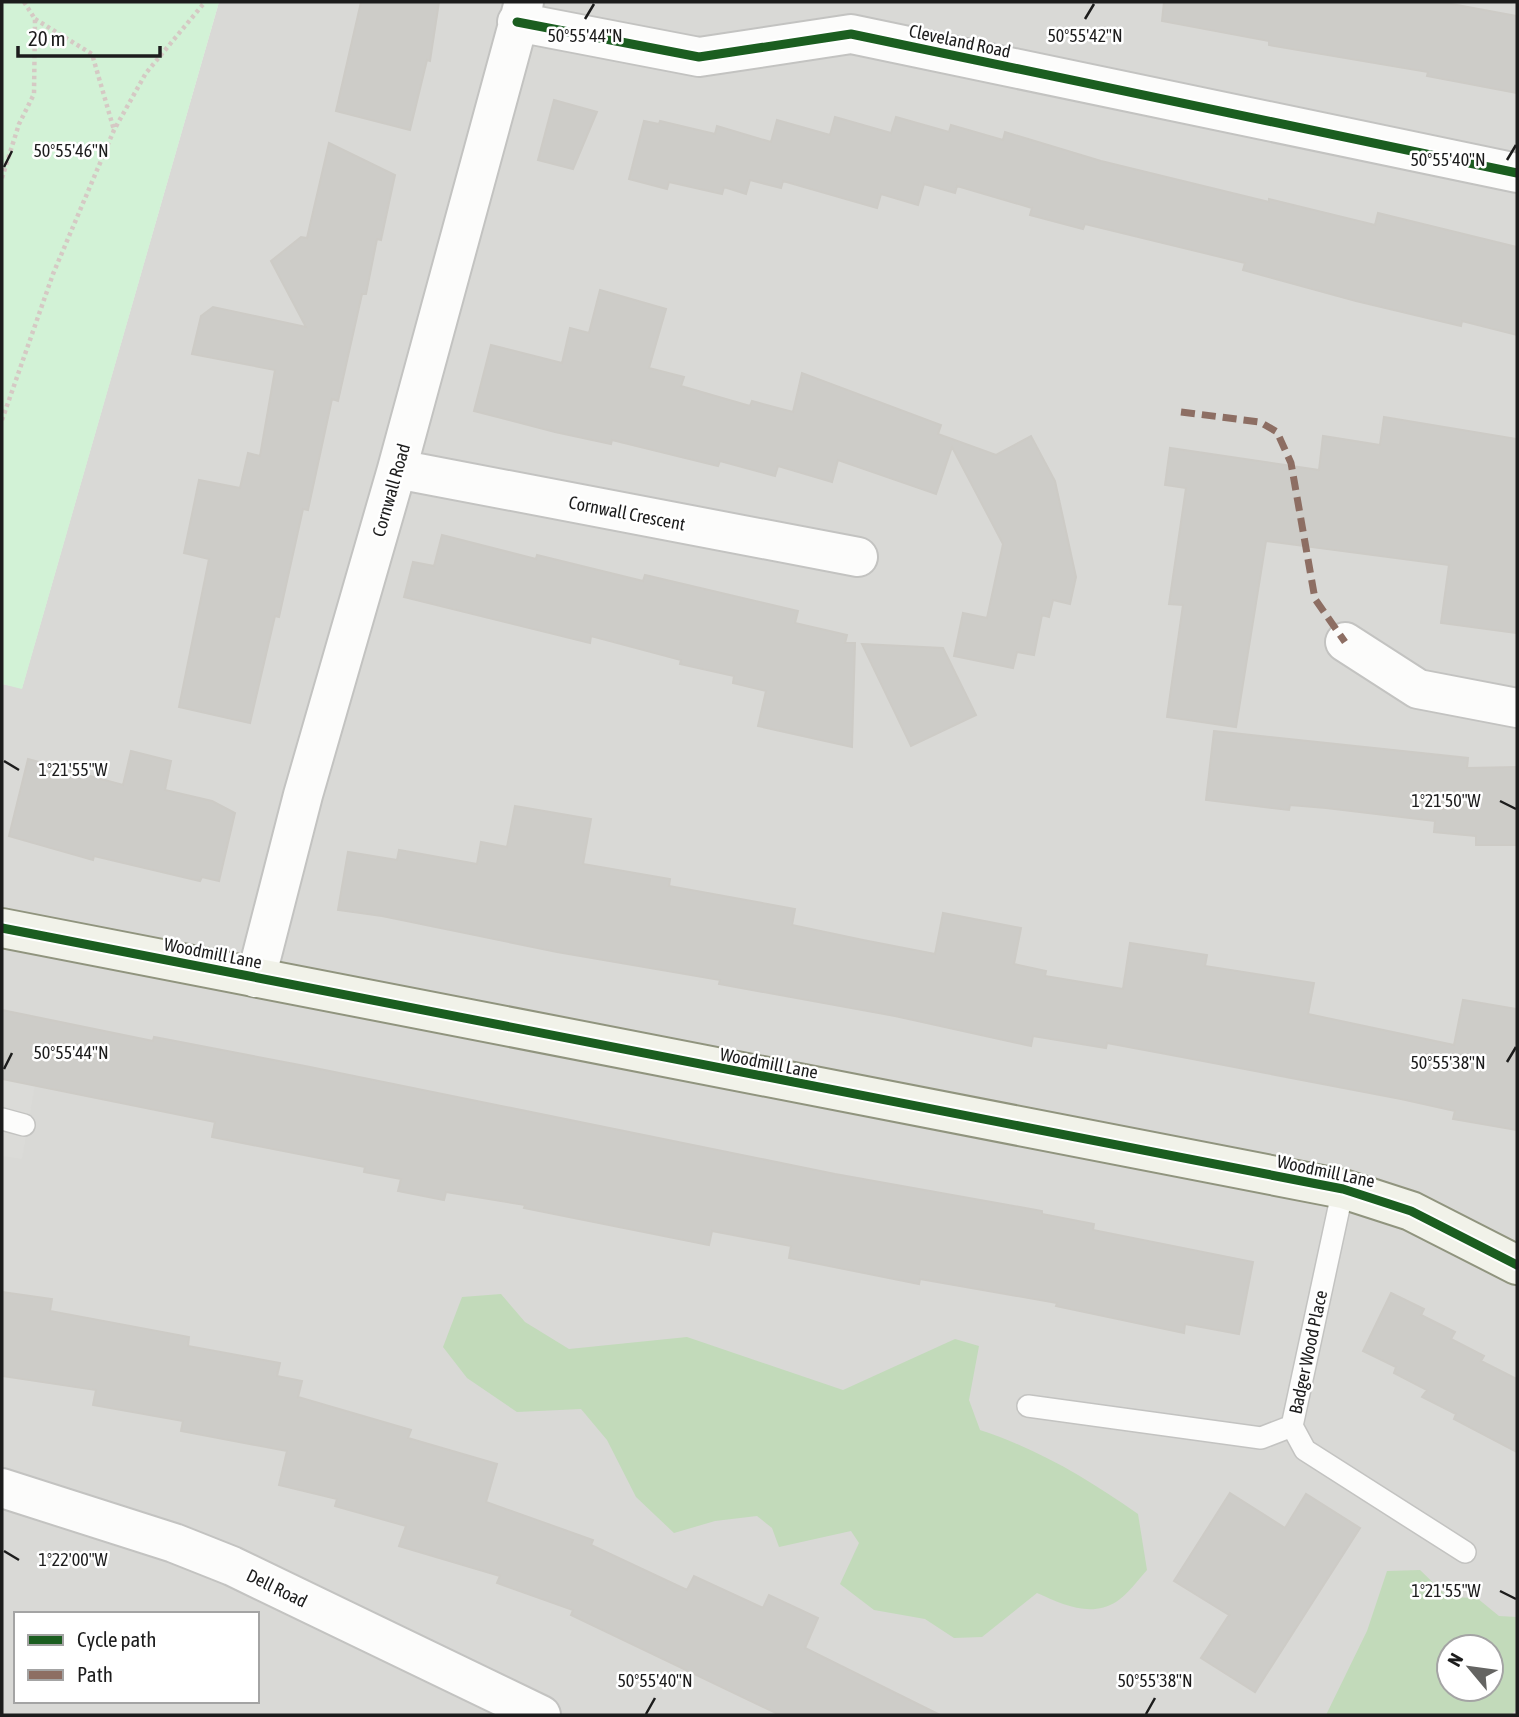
<svg xmlns="http://www.w3.org/2000/svg" width="1519" height="1717" viewBox="0 0 1519 1717" font-family="'Asap Condensed',sans-serif">
	<style>
		.residential { fill: #d9d9d6; fill-rule: evenodd }
		.forest { fill: #c2daba; fill-rule: evenodd }
		.park { fill: #d2f2d6 }
		.parking { fill: #dbdbd8 }
		.building { fill: #cdccc8; stroke: #cdcbc6; stroke-width: 2 }
		.lines { fill: none; stroke-linecap: round; stroke-linejoin: round }
		.lane-casing { stroke: #c3c3c1; stroke-width: 24 }
		.street-casing { stroke: #c3c3c1; stroke-width: 42 }
		.secondary-casing { stroke: #90947e; stroke-width: 42 }
		.path { stroke: #d5c9c4; stroke-width: 4.5; stroke-dasharray: 3.5 3.5; stroke-linecap: butt }
		.lane { stroke: #fcfcfb; stroke-width: 21 }
		.street { stroke: #fcfcfb; stroke-width: 38 }
		.secondary { stroke: #f1f2e9; stroke-width: 38 }
		.quiet { stroke: #8d6e63; stroke-width: 7; stroke-dasharray: 14 7; stroke-linecap: butt }
		.cycleway-casing { stroke: #fff; stroke-width: 13 }
		.cycleway { stroke: #1b5e20; stroke-width: 9 }
		.ticks { fill: none; stroke: #1c1c1c; stroke-width: 2.5 }
		.labels { text-anchor: middle; dominant-baseline: central; stroke-width: 5; stroke-linejoin: round; paint-order: stroke }
		.street-label { font-size: 18px; fill: #1c1c1c; stroke: #fff }
		.ticks-label { font-size: 18px; text-anchor: middle; fill: #1c1c1c; stroke: #fff; stroke-width: 5; stroke-linejoin: round; paint-order: stroke }
	</style>
	<rect width="100%" height="100%" fill="#eaeae5"/>
	<path class="residential" d="M219,2H1517V1715H2V684L22,688ZM16,1614H257V1701H16ZM1449,1647H1491V1689H1449Z"/>
	<path class="forest" d="M501,1294L525,1322L569,1349L687,1337L843,1390L955,1339L979,1346L969,1400L980,1430C1038,1449 1088,1479 1138,1514L1147,1570C1138,1580 1127,1595 1116,1602C1090,1618 1062,1604 1037,1593L982,1637L954,1638L925,1619L874,1610L840,1584L859,1543L851,1531L779,1547L772,1528L757,1516L715,1521L674,1533L636,1497L607,1440L581,1409L517,1412L467,1378L443,1347L462,1297Z
		M1420,1570L1448,1597L1477,1598L1499,1616L1517,1617V1709L1511,1715H1326L1367,1631L1387,1571ZM1449,1647H1491V1689H1449Z"/>
	<path class="park" d="M2,2H219L22,689L2,684Z"/>
	<path class="parking" d="M2,1079L35,1085L22,1159L2,1156Z"/>
	<path class="building" d="M361,2H439L430,61L427,60L410,130L336,111Z
		M1164,2H1441L1517,16V93L1427,76L1428,72L1269,45V41L1162,21Z
		M554,100L597,112L573,169L538,160Z
		M835,117L891,133L896,117L949,132L951,125L1003,140L1005,132L1101,161L1269,202V199L1375,225L1378,213L1517,247V335L1462,321L1461,326L1356,301L1243,270L1245,263L1085,224L1083,229L1030,215L1032,208L957,186L955,193L924,184L918,205L881,194L877,208L783,181L781,188L750,180L746,194L724,187L722,194L669,182L667,189L629,179L644,121L659,124L660,121L715,134L717,126L771,142L777,120L830,135Z
		M329,143L395,175L381,240L377,239L366,294H362L338,401L332,399L308,510L303,509L279,617L275,616L250,723L179,707L209,559L184,553L199,480L240,488L248,453L260,456L275,370L192,354L201,316L213,307L306,327L271,261L301,237L307,238Z
		M600,290L666,309L649,368L684,377L681,386L750,406L752,401L793,412L802,373L941,425L938,434L996,455L1031,436L1055,481L1076,577L1070,604L1053,600L1049,617L1042,615L1034,655L1017,652L1013,668L954,656L963,613L987,618L1003,544L952,447L936,494L838,460L832,482L778,466L775,476L720,461L718,466L612,440L611,444L555,432L474,411L491,345L562,363L570,328L589,333Z
		M1384,417L1517,439V633L1441,623L1449,565L1266,541L1236,727L1167,717L1183,605L1169,604L1186,488L1165,485L1170,448L1319,470L1323,436L1380,445Z
		M442,535L536,559L537,555L643,581L645,575L798,611L795,623L847,635L845,643H855L852,747L758,726L766,691L733,683L734,676L680,664L681,660L591,636L590,643L404,597L413,562L434,566Z
		M862,644L943,648L976,715L911,746Z
		M1214,731L1468,758L1467,768L1517,767V845H1476V836L1434,832L1435,821L1326,808L1290,805L1289,810L1206,800Z
		M131,751L171,761L165,790L212,801L235,813L219,881L202,877L200,881L94,856L93,860L9,836L28,759L123,785Z
		M515,806L591,819L583,864L670,879L669,886L795,909L792,925L863,940L935,954L943,913L1021,928L1014,964L1046,971L1045,976L1123,989L1130,943L1207,955L1205,966L1314,983L1308,1014L1454,1045L1463,1000L1517,1009V1130L1453,1119L1455,1111L1401,1099L1182,1057L1107,1043L1106,1048L1033,1036L1031,1046L895,1016L719,984L720,980L557,952L382,916L338,910L348,852L397,860L399,850L477,864L481,842L507,847Z
		M2,1010L153,1041L154,1037L305,1066L835,1174L1042,1211V1214L1094,1224L1093,1230L1253,1262L1239,1334L1185,1324L1184,1333L1056,1306L1057,1303L920,1279L919,1284L789,1258L791,1246L712,1231L709,1245L524,1208L525,1205L446,1192L444,1200L398,1191L401,1179L364,1172L365,1167L212,1137L215,1122L2,1079Z
		M2,1292L52,1299L50,1311L189,1337L188,1346L280,1363L277,1376L302,1381L298,1397L411,1430L408,1438L497,1464L486,1502L593,1540L591,1545L687,1590L694,1576L763,1608L769,1595L818,1618L805,1648L940,1715H780L571,1615L573,1610L497,1583L500,1576L399,1546L406,1526L335,1506L337,1499L279,1485L287,1451L181,1431L183,1421L93,1405L96,1390L2,1376Z
		M1391,1293L1424,1309L1421,1315L1455,1332L1451,1339L1484,1356L1481,1361L1517,1379V1452L1454,1419L1456,1414L1422,1397L1427,1390L1394,1373L1396,1367L1363,1351Z
		M1230,1493L1285,1528L1306,1494L1360,1528L1255,1692L1201,1658L1229,1615L1174,1581Z"/>
	<g class="lines">
		<g class="lane-casing">
			<path id="lane" d="M2,1119L24,1125
				M1343,1189L1292,1426L1305,1450L1465,1552
				M1028,1406L1261,1438L1292,1426"/>
		</g>
		<g class="street-casing">
			<path id="street" d="M517,22L699,57L851,34L1517,173
				M397,469L858,557
				M1345,642L1418,689L1517,708
				M256,978L303,795L397,469L524,2
				M2,1488L174,1543L232,1566L541,1715"/>
		</g>
		<g class="secondary-casing">
			<path id="secondary" d="M2,928L1343,1189L1411,1211L1517,1265"/>
		</g>
		<path class="path" d="M35,19L92,54L114,130
			M2,178L19,124L34,94L35,19L24,2
			M2,420L53,274L114,130L146,73L205,2"/>
		<use href="#lane" class="lane"/>
		<use href="#street" class="street"/>
		<use href="#secondary" class="secondary"/>
		<path class="quiet" d="M1181,412L1260,422L1277,432L1291,463L1315,599L1345,642"/>
		<g class="cycleway-casing">
			<path id="cycleway" d="M517,22L699,57L851,34L1517,173
				M2,928L1343,1189L1411,1211L1517,1265"/>
		</g>
		<use href="#cycleway" class="cycleway"/>
	</g>
	<path class="ticks" d="M585,19L594,4M1085,19L1094,4M1507,160L1516,145M4,167L12,151M4,761L19,770M1500,801L1516,809M1507,1062L1516,1047M4,1069L12,1053M4,1551L19,1560M1500,1591L1516,1599M646,1714L655,1698M1146,1714L1155,1698"/>
	<g class="labels">
		<g class="street-label">
			<text transform="translate(960 41) rotate(12)">Cleveland Road</text>
			<text transform="translate(391 490) rotate(-74)">Cornwall Road</text>
			<text transform="translate(627 513) rotate(11)">Cornwall Crescent</text>
			<text transform="translate(213 953) rotate(11)">Woodmill Lane</text>
			<text transform="translate(769 1063) rotate(11)">Woodmill Lane</text>
			<text transform="translate(1326 1171) rotate(12)">Woodmill Lane</text>
			<text transform="translate(1308 1352) rotate(-78)">Badger Wood Place</text>
			<text transform="translate(277 1588) rotate(26)">Dell Road</text>
		</g>
	</g>
	<g class="ticks-label">
		<text x="585" y="42">50°55'44"N</text>
		<text x="1085" y="42">50°55'42"N</text>
		<text x="71" y="157">50°55'46"N</text>
		<text x="1448" y="166">50°55'40"N</text>
		<text x="73" y="776">1°21'55"W</text>
		<text x="1446" y="807">1°21'50"W</text>
		<text x="71" y="1059">50°55'44"N</text>
		<text x="1448" y="1069">50°55'38"N</text>
		<text x="73" y="1566">1°22'00"W</text>
		<text x="1446" y="1597">1°21'55"W</text>
		<text x="655" y="1687">50°55'40"N</text>
		<text x="1155" y="1687">50°55'38"N</text>
	</g>
	<rect width="1519" height="1717" fill="none" stroke="#1c1c1c" stroke-width="7"/>
	<rect x="14" y="1612" width="245" height="91" fill="#ffffff" stroke="#a4a4a4" stroke-width="2"/>
	<rect x="28" y="1635" width="35" height="10" fill="#1b5e20" stroke="#a4a4a4" stroke-width="2"/>
	<text x="77" y="1647" font-size="21" fill="#1c1c1c">Cycle path</text>
	<rect x="28" y="1670" width="35" height="10" fill="#8d6e63" stroke="#a4a4a4" stroke-width="2"/>
	<text x="77" y="1682" font-size="21" fill="#1c1c1c">Path</text>
	<g transform="translate(1470 1668) rotate(299)"><circle r="33" fill="#ffffff" stroke="#a4a4a4" stroke-width="2"/>
	<path d="M0-5L12 26L0 18L-12 26Z" fill="#646462"/>
	<text y="-10" font-size="19" font-weight="bold" text-anchor="middle" fill="#1c1c1c">N</text>
	</g>
	<path d="M18 46v10h142v-10" fill="none" stroke="#1c1c1c" stroke-width="3.5"/>
	<text x="28" y="46" font-size="21" fill="#1c1c1c" stroke="#ffffff" stroke-width="5" paint-order="stroke">20 m</text>
</svg>
